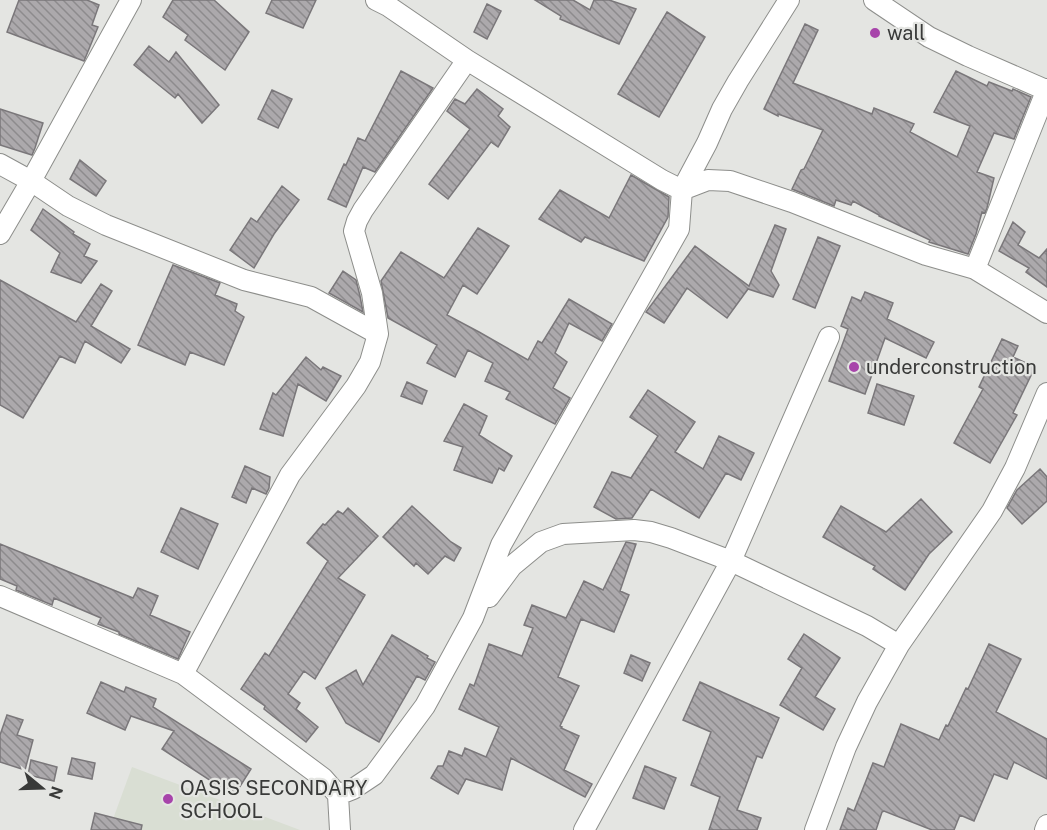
<svg xmlns="http://www.w3.org/2000/svg" width="1047" height="830" viewBox="0 0 1047 830" font-family="'Public Sans',sans-serif">
	<style>
		.built { fill: #d9ded3 }
		.building { fill: url(#building-back-hatch); stroke: #7a777a; stroke-width: 1.5 }
		.lines { fill: none; stroke-linecap: round; stroke-linejoin: round }
		.street-casing { stroke: #8d8e8b; stroke-width: 22 }
		.street { stroke: #fff; stroke-width: 20 }
		.poi-dot { fill: #a744aa; stroke: #e4e5e2; stroke-width: 2 }
		.labels { text-anchor: middle; dominant-baseline: central; stroke-width: 4.5; stroke-linejoin: round; paint-order: stroke }
		.poi-label { font-size: 20px; fill: #393a39; stroke: #e4e5e2; text-anchor: start }
	</style>
	<defs>
		<pattern id="building-back-hatch" width="6" height="6" patternUnits="userSpaceOnUse" patternTransform="scale(1.5)"><rect width="6" height="6" fill="#aca9ac"/><path d="M-1 5l2 2M0 0l6 6M5-1l2 2" fill="none" stroke="#8d8b8d"/></pattern>
	</defs>
	<rect width="100%" height="100%" fill="#e4e5e2"/>
	<path class="built" d="M132,767L300,830H109Z"/>
	<path class="building" d="M19,0H87L99,5L92,25L98,27L84,61L7,32Z
		M173,0H214L249,32L225,70L185,40L188,35L163,17Z
		M272,0H316L303,28L266,13Z
		M535,0H573L590,10L594,0H609L636,9L619,44L560,19L561,16Z
		M487,4L501,11L487,39L474,32Z
		M667,12L705,37L659,117L618,94Z
		M805,24L818,30L793,83L872,114L874,108L914,124L910,132L957,157L970,126L934,112L956,71L987,86L989,82L1012,91L1013,89L1031,97L1014,139L994,133L977,172L994,178L987,208L985,213L982,212L976,234L968,254L929,242L930,240L879,216V215L853,201L851,205L836,200L834,206L792,189L801,170L804,169L823,130L778,114V116L764,109Z
		M149,46L169,62L176,52L219,105L202,123L178,94L175,98L134,65Z
		M401,71L433,88L375,172L363,167L346,207L328,199L344,164L346,165L358,138L365,141Z
		M477,89L503,109L498,116L510,127L498,147L491,142L448,199L429,184L470,129L447,111L455,99L465,104Z
		M272,90L292,99L278,128L258,119Z
		M0,109L43,123L35,148L32,155L0,145Z
		M80,160L106,181L96,196L70,179Z
		M631,175L669,197L668,217L644,261L585,237L581,242L539,219L560,190L609,218Z
		M282,186L299,200L274,234L254,268L230,250L251,218L257,222Z
		M43,209L74,232L73,234L90,244L84,256L97,261L81,283L51,272L60,253L31,230Z
		M1013,222L1025,232L1018,245L1039,258L1047,249V287L1026,272L1029,268L999,251Z
		M775,225L786,229L771,271L779,285L773,297L748,289L727,318L687,288L664,323L646,312L695,246L749,286Z
		M478,228L509,246L477,294L463,285L447,315L479,332L528,360L538,341L542,343L569,299L612,324L602,341L569,323L555,353L567,362L553,388L570,398L555,424L506,399L510,392L485,381L493,363L468,350L455,377L427,363L437,345L388,318L381,281L401,252L444,278Z
		M818,237L840,246L815,308L793,299Z
		M173,265L220,283L215,295L237,304L235,311L244,317L224,365L190,352L185,365L138,345Z
		M343,271L356,280L360,296L363,312L329,293Z
		M0,280L76,322L101,284L112,291L91,326L130,349L121,363L85,341L75,363L60,356L23,418L0,405Z
		M865,292L893,303L887,319L934,342L926,358L885,338L865,394L829,381L848,329L841,326L852,297L861,301Z
		M1002,339L1018,346L1013,357L1035,367L1013,413L1017,415L990,463L954,443L983,389L979,387Z
		M306,357L321,370L323,367L341,376L326,401L298,384L283,436L260,429L273,393L276,395Z
		M407,382L427,391L422,404L401,396Z
		M877,384L914,396L904,425L868,413Z
		M648,390L695,422L675,452L703,469L719,436L754,453L741,480L726,473L699,518L651,489L632,518L616,519L594,507L612,472L631,478L658,436L630,417Z
		M464,404L487,416L479,435L512,456L504,471L499,468L492,483L454,470L463,447L444,441Z
		M245,466L270,477L269,488L266,494L252,488L246,503L232,497Z
		M1040,469L1047,477V501L1022,524L1007,508L1017,490Z
		M921,499L952,532L929,554L905,590L873,569L875,566L823,537L841,506L886,532Z
		M412,506L451,542L461,548L454,561L445,556L428,574L416,563L414,566L383,537Z
		M181,508L218,524L198,569L161,552Z
		M348,508L378,536L338,578L365,595L315,679L304,671L288,694L300,703L296,709L318,727L306,742L264,709L265,706L241,689L265,653L269,656L328,561L307,543L323,524L325,525L338,511L343,514Z
		M626,542L636,544L620,591L629,595L614,632L581,619L558,677L579,686L560,726L562,727L561,728L579,736L564,770L592,784L585,797L511,758L502,790L466,779L458,794L431,778L438,766H443L449,751L462,756L465,748L486,757L499,727L459,709L470,684L474,686L489,644L522,656L533,628L524,625L532,605L566,618L584,581L603,590Z
		M0,544L133,598L138,588L158,596L150,615L190,632L178,659L119,634V632L98,624L101,618L54,598L52,605L16,590L17,586L0,579Z
		M804,634L840,658L815,697L835,709L823,730L780,705L802,668L788,659Z
		M392,635L428,656L427,658L435,662L425,680L417,676L379,742L346,723L326,688L356,670L363,685Z
		M989,644L1021,659L996,712L1047,739V779L1014,762L1007,779L994,774L974,821L960,815L954,830H932L884,811L882,812L876,830H840L848,808L854,811L873,763L884,767L901,724L939,740L946,725L948,726L966,688L968,689Z
		M631,655L650,663L642,681L624,673Z
		M101,682L124,692L126,687L156,699L153,707L251,769L234,796L162,749L174,731L131,716L125,730L87,713Z
		M700,682L779,718L762,758L757,756L737,810L761,818L757,830H709L720,797L691,785L711,732L683,720Z
		M7,715L23,720L17,735L33,740L25,770L0,762V735Z
		M72,758L95,763L92,779L68,774Z
		M31,760L57,767L54,781L28,775Z
		M645,766L676,778L664,809L633,798Z
		M95,813L142,825L141,830H91Z"/>
	<g class="lines">
		<g class="street-casing">
			<path id="street" d="M874,0L929,37L968,56L1046,90
				M0,164L31,181L68,206L106,225L244,280L311,297L378,334
				M682,190L708,180L730,181L792,202L926,255L975,269L1047,313
				M682,190L707,143L722,109L738,81L789,0
				M0,234L31,181L131,0
				M975,269L1047,89
				M0,596L183,674L323,778L338,795L340,830
				M489,597L512,566L541,542L563,534L634,530L651,532L671,538L731,561L867,626L899,645
				M183,674L290,475L356,386L370,362L378,334L372,293L354,231L357,221L363,210L467,60
				M338,795L353,789L374,775L425,706L473,618L501,545L679,229L682,190L662,180L467,60L388,6L376,0
				M584,830L731,561L829,337
				M815,830L846,747L867,702L899,645L992,511L1015,468L1047,393
				M1045,830L1047,825"/>
		</g>
		<use href="#street" class="street"/>
	</g>
	<g class="poi-dot">
		<circle cx="875" cy="33" r="6"/>
		<circle cx="854" cy="367" r="6"/>
		<circle cx="168" cy="799" r="6"/>
	</g>
	<g class="labels">
		<g class="poi-label">
			<text x="887" y="33">wall</text>
			<text x="866" y="367">underconstruction</text>
			<text x="180" y="788">OASIS SECONDARY<tspan x="180" dy="23">SCHOOL</tspan></text>
		</g>
	</g>
	<g transform="translate(42 788) rotate(109)" stroke="#e4e5e2" stroke-width="4.5" paint-order="stroke">
	<path d="M0-4.5L10 22L0 15L-10 22Z" fill="#393a39"/>
	<text y="-9" font-size="16" font-weight="bold" text-anchor="middle" fill="#393a39">N</text>
	</g>
</svg>
